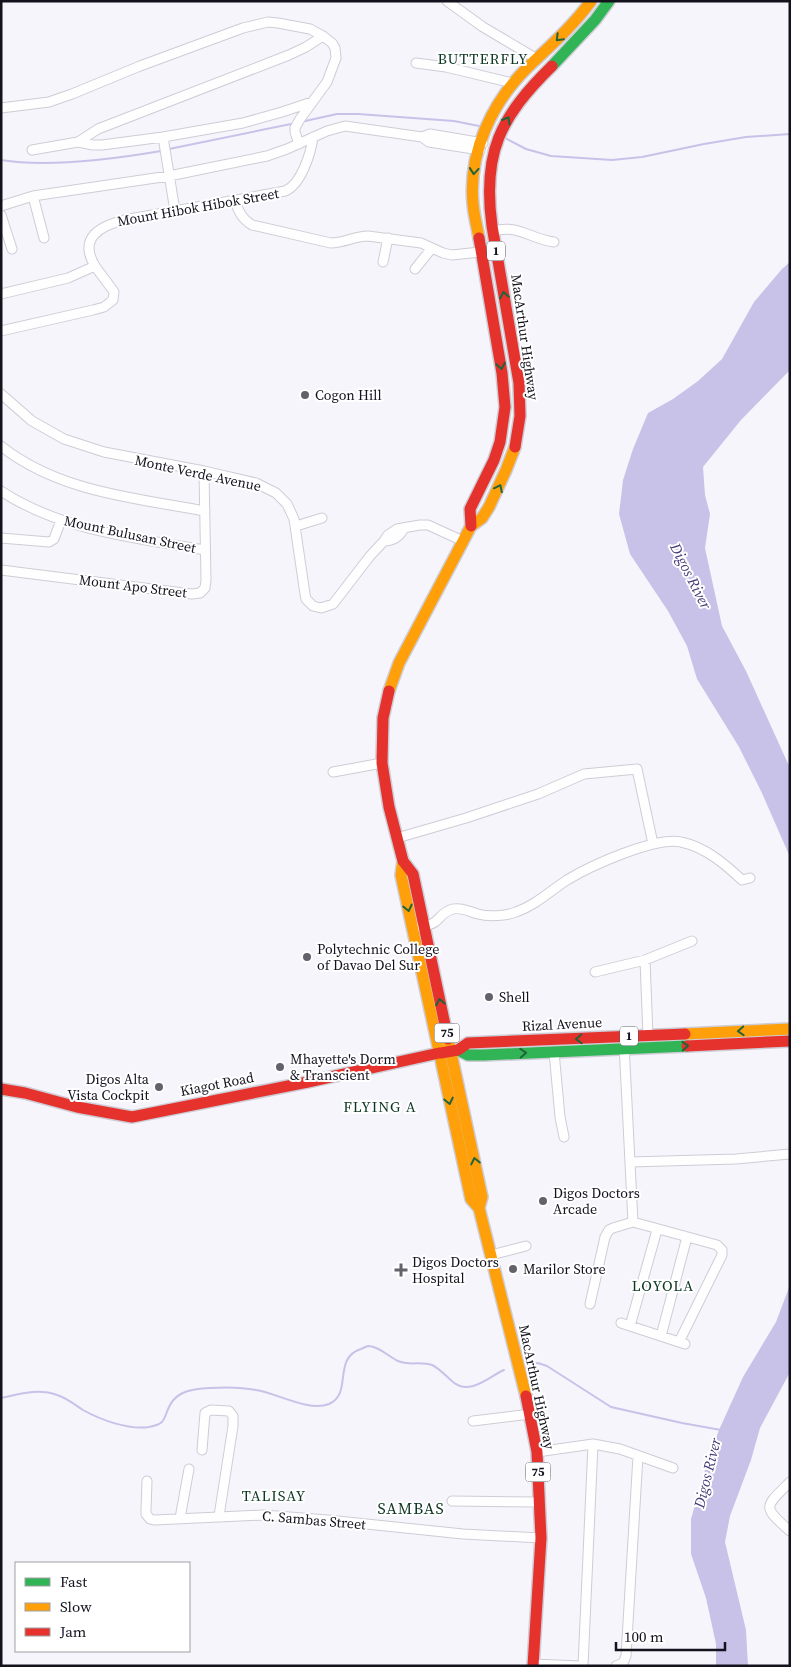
<svg xmlns="http://www.w3.org/2000/svg" width="791" height="1667" viewBox="0 0 791 1667" font-family="'Source Serif 4',serif">
	<style>
		.water { fill: #c8c2e8 }
		.lines { fill: none; stroke-linecap: round; stroke-linejoin: round }
		.stream { stroke: #c8c2e8; stroke-width: 2 }
		.street-casing { stroke: #cecdd6; stroke-width: 11 }
		.fast-casing { stroke: #cecdd6; stroke-width: 14 }
		.slow-casing { stroke: #cecdd6; stroke-width: 14 }
		.jam-casing { stroke: #cecdd6; stroke-width: 14 }
		.street { stroke: #fefeff; stroke-width: 9 }
		.fast { stroke: #30b455; stroke-width: 11 }
		.slow { stroke: #ff9f0a; stroke-width: 11 }
		.jam { stroke: #e5322d; stroke-width: 11 }
		.oneway { stroke: #226339 }
		.poi-dot { fill: #63616b; stroke: #fff; stroke-width: 2 }
		.labels { text-anchor: middle; dominant-baseline: central; stroke-width: 4; stroke-linejoin: round; paint-order: stroke }
		.shield { fill: #fff; stroke: #5a5961; stroke-width: 1 }
		.shield-label { font-size: 12px; font-weight: bold; fill: #14121d }
		.street-label { font-size: 14px; fill: #14121d; stroke: #fff }
		.poi-label { font-size: 14px; fill: #14121d; stroke: #fff; text-anchor: start }
		.neighbourhood-label { font-size: 15px; letter-spacing: 1px; fill: #0d3722; stroke: #fff }
		.water-label { font-size: 15px; font-style: italic; fill: #473978; stroke: #fff }
		.quarter-label { font-size: 16px; letter-spacing: 1px; fill: #0d3722; stroke: #fff }
	</style>
	<rect width="100%" height="100%" fill="#f6f5fc"/>
	<path class="water" d="M790,262V370L741,420L703,467L705,495L710,514L705,548L722,626L746,671L790,768V857L761,791L739,747L697,679L687,646L668,611L630,554L619,514L623,480L633,449L648,413L673,399L698,381L722,359L754,302L782,269Z
		M790,1285V1372L760,1428L751,1460L730,1516L725,1542L746,1630L748,1666H716V1644L706,1598L691,1554V1519L707,1463L719,1430L743,1377L776,1322Z"/>
	<g class="lines">
		<path class="stream" d="M305,121L337,114H358L454,121L479,126
			M507,139L526,149L551,156L612,160L642,157L704,144L746,137L790,134
			M169,149L291,124
			M1,160C48,168 114,159 161,151
			M531,1364L538,1363L547,1366L611,1407L682,1423L721,1430
			M1,1398C20,1394 38,1388 57,1395C67,1398 75,1405 83,1410C101,1420 128,1430 149,1427C167,1424 163,1418 170,1405C178,1390 195,1389 210,1388C225,1387 241,1387 256,1390C277,1393 308,1412 329,1404C353,1394 332,1358 361,1349C363,1348 365,1347 368,1346C379,1346 389,1357 398,1361C409,1366 421,1361 432,1365C439,1368 447,1377 453,1382C470,1396 488,1377 504,1370"/>
		<g class="street-casing">
			<path id="street" d="M447,1L483,27L537,59
				M416,63L446,67L513,83
				M1,108L49,102L72,94L140,66L243,28L268,22L278,23L310,29L323,36L332,43L335,48L336,58L327,82L300,119L295,128V132L299,144
				M163,137L175,211
				M422,137L430,134L483,143
				M78,142L93,145H102L163,137L243,123L282,112L312,102
				M32,150L78,142L98,129L289,55L306,47L323,36
				M33,196L44,238
				M235,200C238,211 242,219 252,225L331,243C344,243 355,236 368,236L421,243L443,253L452,255L480,252
				M1,206L33,196L169,176L267,156L287,149L327,131L345,126L422,137L429,142L480,150
				M1,215L12,249
				M493,231C519,224 530,239 554,242
				M383,262L388,238
				M415,269L432,248
				M1,294L68,278L95,266
				M1,331L93,310L104,307L113,300L114,292C108,283 101,275 95,266C78,238 100,226 124,220L285,191C301,185 311,153 313,137
				M1,394L32,421L64,439L104,452L204,471L256,483L276,493L287,504L294,519L305,594L306,599L313,606L321,608L333,604L370,556L384,541L388,535L397,529L420,525H428L463,541
				M1,446C59,492 135,498 205,511
				M1,491C62,531 136,538 205,550
				M296,526L322,518
				M1,538L49,542L54,539L61,520
				M384,541C394,541 400,536 404,528
				M1,570L192,594L200,593L205,588L206,580L204,471
				M333,772L382,763
				M397,838L466,818L538,794L584,774L637,769L653,844
				M420,927C425,926 431,925 435,922C441,917 444,911 453,909C462,907 470,912 478,914C489,917 506,916 516,912C536,905 550,891 567,880C590,866 656,836 681,842C705,847 725,864 742,880L750,878
				M645,960L648,1036
				M595,972L645,960L692,941
				M624,1044L633,1222
				M554,1052L560,1117L564,1137
				M630,1162L736,1159L790,1154
				M491,1255L526,1246
				M590,1304L605,1237L609,1230L613,1228L633,1222L717,1245L722,1250V1255L679,1342
				M621,1323L685,1344
				M630,1326L657,1230
				M661,1336L687,1237
				M473,1421L530,1414
				M202,1450L205,1413L211,1410L229,1411L233,1416V1426L219,1516
				M537,1452L593,1444L620,1449L673,1468
				M147,1481L146,1510V1514L150,1519L154,1520L264,1515L328,1520L463,1534L541,1538
				M790,1482C765,1507 761,1506 790,1531
				M452,1501L540,1502
				M180,1518L189,1469
				M533,1664L580,1666
				M583,1666L593,1444
				M616,1666L623,1663L626,1656L638,1456"/>
		</g>
		<g class="fast-casing">
			<path id="fast" d="M552,66L595,20L609,1
				M458,1050L468,1055H484L687,1046"/>
		</g>
		<g class="slow-casing">
			<path id="slow" d="M479,238C477,227 474,215 473,204C468,153 492,102 528,67C550,46 573,26 591,1
				M389,691L399,663L471,526L482,518L489,507L506,470L515,447
				M403,861L401,875L471,1199L479,1208
				M685,1034L790,1029
				M448,1039L482,1197L479,1208L526,1396"/>
		</g>
		<g class="jam-casing">
			<path id="jam" d="M515,447L520,416L519,383L492,226C482,153 500,117 552,66
				M471,526L470,509L494,460L500,442L505,407L502,373L479,238
				M389,691L383,718L382,763L389,807L403,861L413,874L448,1039
				M687,1046L790,1041
				M441,1053L458,1050L468,1043L685,1034
				M1,1089L25,1093L77,1107L132,1117L308,1082L439,1053
				M526,1396L537,1452L541,1538L533,1666"/>
		</g>
		<use href="#street" class="street"/>
		<use href="#fast" class="fast"/>
		<use href="#slow" class="slow"/>
		<use href="#jam" class="jam"/>
	</g>
	<defs><path id="oneway-chevron" d="M-2-3.5L2.5 0L-2 3.5" fill="none" stroke-width="1.6" stroke-linecap="round" stroke-linejoin="round" transform="scale(1.25)"/></defs>
	<g class="oneway">
		<use href="#oneway-chevron" transform="translate(559 38) rotate(135)"/>
		<use href="#oneway-chevron" transform="translate(507 120) rotate(-60)"/>
		<use href="#oneway-chevron" transform="translate(474 171) rotate(95)"/>
		<use href="#oneway-chevron" transform="translate(504 295) rotate(-100)"/>
		<use href="#oneway-chevron" transform="translate(501 366) rotate(80)"/>
		<use href="#oneway-chevron" transform="translate(499 488) rotate(-64)"/>
		<use href="#oneway-chevron" transform="translate(408 908) rotate(77)"/>
		<use href="#oneway-chevron" transform="translate(440 1002) rotate(-101)"/>
		<use href="#oneway-chevron" transform="translate(741 1031) rotate(177)"/>
		<use href="#oneway-chevron" transform="translate(579 1039) rotate(177)"/>
		<use href="#oneway-chevron" transform="translate(685 1046) rotate(-3)"/>
		<use href="#oneway-chevron" transform="translate(523 1053) rotate(-3)"/>
		<use href="#oneway-chevron" transform="translate(449 1101) rotate(78)"/>
		<use href="#oneway-chevron" transform="translate(475 1161) rotate(-102)"/>
	</g>
	<g class="poi-dot">
		<circle cx="305" cy="395" r="5"/>
		<circle cx="307" cy="957" r="5"/>
		<circle cx="489" cy="997" r="5"/>
		<circle cx="280" cy="1067" r="5"/>
		<circle cx="159" cy="1087" r="5"/>
		<circle cx="543" cy="1201" r="5"/>
		<circle cx="513" cy="1269" r="5"/>
		<path d="M398.5 1262.5h5v5h5v5h-5v5h-5v-5h-5v-5h5z"/>
	</g>
	<g class="labels">
		<g class="shield">
			<rect x="487" y="241.5" width="18" height="19" rx="4"/>
			<rect x="434.5" y="1023.5" width="25" height="19" rx="4"/>
			<rect x="620" y="1026.5" width="18" height="19" rx="4"/>
			<rect x="525.5" y="1462.5" width="25" height="19" rx="4"/>
		</g>
		<g class="shield-label">
			<text x="496" y="251">1</text>
			<text x="447" y="1033">75</text>
			<text x="629" y="1036">1</text>
			<text x="538" y="1472">75</text>
		</g>
		<g class="street-label">
			<text transform="translate(198 207) rotate(-10)">Mount Hibok Hibok Street</text>
			<text transform="translate(525 337) rotate(82)">MacArthur Highway</text>
			<text transform="translate(198 473) rotate(12)">Monte Verde Avenue</text>
			<text transform="translate(130 534) rotate(12)">Mount Bulusan Street</text>
			<text transform="translate(133 586) rotate(7)">Mount Apo Street</text>
			<text transform="translate(562 1024) rotate(-3)">Rizal Avenue</text>
			<text transform="translate(217 1084) rotate(-11)">Kiagot Road</text>
			<text transform="translate(537 1387) rotate(78)">MacArthur Highway</text>
			<text transform="translate(314 1520) rotate(5)">C. Sambas Street</text>
		</g>
		<g class="poi-label">
			<text x="315" y="395">Cogon Hill</text>
			<text x="317" y="949">Polytechnic College<tspan x="317" dy="16">of Davao Del Sur</tspan></text>
			<text x="499" y="997">Shell</text>
			<text x="290" y="1059">Mhayette's Dorm<tspan x="290" dy="16">&amp; Transcient</tspan></text>
			<text x="149" y="1079" text-anchor="end">Digos Alta<tspan x="149" dy="16">Vista Cockpit</tspan></text>
			<text x="553" y="1193">Digos Doctors<tspan x="553" dy="16">Arcade</tspan></text>
			<text x="412" y="1262">Digos Doctors<tspan x="412" dy="16">Hospital</tspan></text>
			<text x="523" y="1269">Marilor Store</text>
		</g>
		<g class="neighbourhood-label">
			<text x="483" y="58">BUTTERFLY</text>
			<text x="380" y="1106">FLYING A</text>
			<text x="663" y="1285">LOYOLA</text>
			<text x="274" y="1495">TALISAY</text>
		</g>
		<g class="water-label">
			<text transform="translate(691 576) rotate(63)">Digos River</text>
			<text transform="translate(707 1473) rotate(-76)">Digos River</text>
		</g>
		<g class="quarter-label">
			<text x="411" y="1508">SAMBAS</text>
		</g>
	</g>
	<rect width="791" height="1667" fill="none" stroke="#14121d" stroke-width="5"/>
	<rect x="15" y="1562" width="175" height="90" fill="#ffffff" stroke="#a1a0a5"/>
	<rect x="25" y="1578" width="25" height="8" fill="#30b455" stroke="#a1a0a5"/>
	<text x="60" y="1587" font-size="15" fill="#14121d">Fast</text>
	<rect x="25" y="1603" width="25" height="8" fill="#ff9f0a" stroke="#a1a0a5"/>
	<text x="60" y="1612" font-size="15" fill="#14121d">Slow</text>
	<rect x="25" y="1628" width="25" height="8" fill="#e5322d" stroke="#a1a0a5"/>
	<text x="60" y="1637" font-size="15" fill="#14121d">Jam</text>
	<path d="M616 1642v8h109v-8" fill="none" stroke="#14121d" stroke-width="2.5"/>
	<text x="624" y="1642" font-size="15" fill="#14121d" stroke="#ffffff" stroke-width="4" paint-order="stroke">100 m</text>
</svg>
